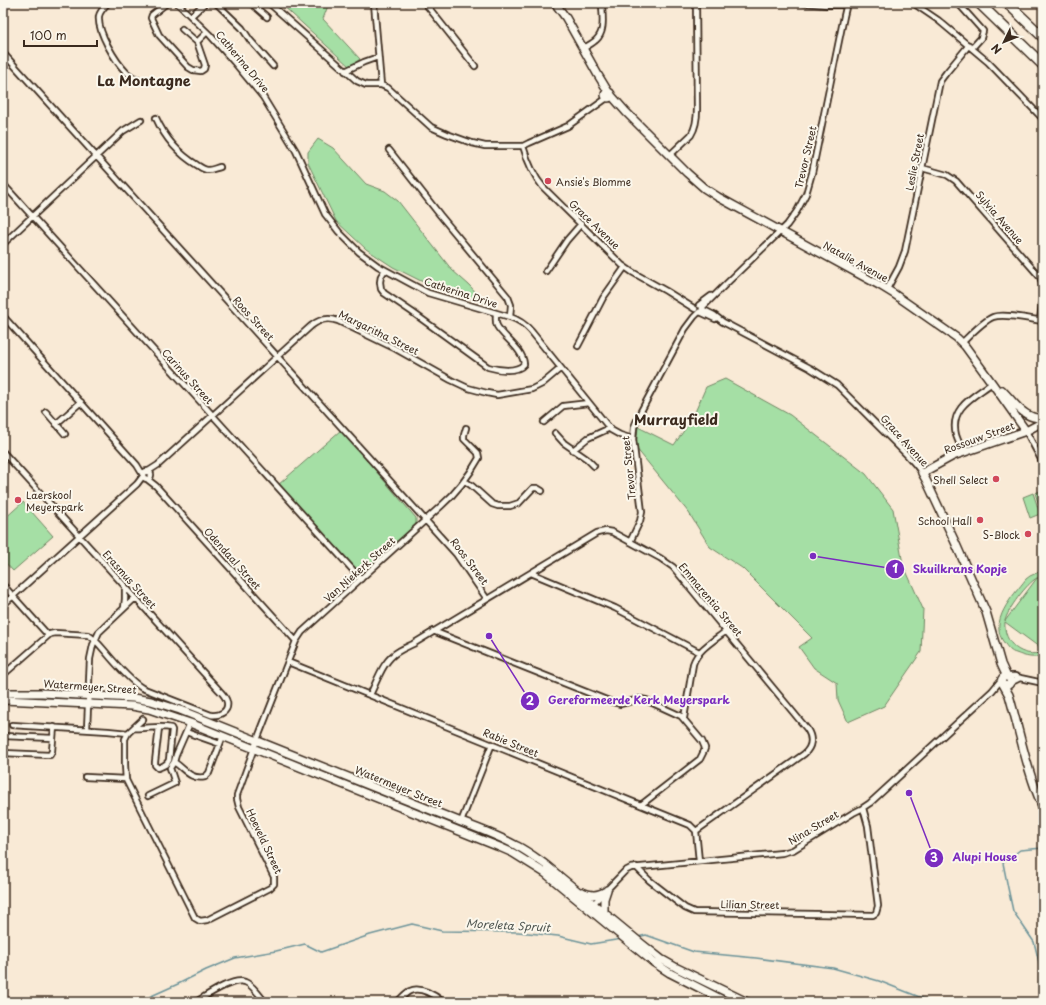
<svg xmlns="http://www.w3.org/2000/svg" width="1046" height="1005" viewBox="0 0 1046 1005" font-family="'Playpen Sans',sans-serif">
	<style>
		.green { fill: #a5dfa5; stroke: #708462; fill-rule: evenodd }
		.lines { fill: none; stroke-linecap: round; stroke-linejoin: round }
		.stream { stroke: #6c9399; stroke-width: 1.5 }
		.street-casing { stroke: #3b2a1e; stroke-width: 8 }
		.secondary-casing { stroke: #3b2a1e; stroke-width: 10 }
		.highway-casing { stroke: #3b2a1e; stroke-width: 12 }
		.street { stroke: #fbf7ec; stroke-width: 4.5 }
		.secondary { stroke: #fbf7ec; stroke-width: 7 }
		.highway { stroke: #fbf7ec; stroke-width: 9 }
		.poi-dot { fill: #d1495b; stroke: #fbf7ec; stroke-width: 1.5 }
		.labels { text-anchor: middle; dominant-baseline: central; stroke-width: 4; stroke-linejoin: round; paint-order: stroke }
		.street-label { font-size: 10px; fill: #3b2a1e; stroke: #fbf7ec }
		.poi-label { font-size: 10px; fill: #3b2a1e; stroke: #fbf7ec; text-anchor: end }
		.water-label { font-size: 11px; font-style: italic; fill: #4f5651; stroke: #fbf7ec }
		.district-label { font-size: 14px; font-weight: bold; fill: #3b2a1e; stroke: #fbf7ec }
		.leader { fill: none; stroke: #7b2cbf; stroke-width: 1.5 }
		.callout-dot { fill: #7b2cbf; stroke: #fbf7ec; stroke-width: 1.5 }
		.mark-label { font-size: 12px; text-anchor: middle; font-weight: bold; fill: #fff }
		.callout-label { font-size: 11px; text-anchor: middle; font-weight: bold; fill: #7b2cbf; stroke: #fbf7ec; stroke-width: 4; stroke-linejoin: round; paint-order: stroke }
	</style>
	<rect width="100%" height="100%" fill="#f9ead6"/>
	<filter id="ink" filterUnits="userSpaceOnUse"><feTurbulence type="fractalNoise" baseFrequency=".025" numOctaves="2"/><feDisplacementMap in="SourceGraphic" scale="8" xChannelSelector="R" yChannelSelector="G"/><feConvolveMatrix kernelMatrix="1 2 1 2 8 2 1 2 1" color-interpolation-filters="sRGB"/></filter>
	<g filter="url(#ink)">
		<path class="green" d="M280,3H329L323,19L360,59L350,67Z
			M318,139L333,148L366,184L385,191L398,201L452,270L469,285L486,303L433,287L393,267L366,249L336,221L308,163V152Z
			M725,379L790,415L866,474L893,509L903,564L923,609L921,652L884,706L848,722L838,700L837,683L814,668L799,647L812,638L742,568L710,547L689,513L636,448L638,427L674,445L692,419L706,387Z
			M341,430L416,518V526L360,576L278,485Z
			M1043,490V514H1042L1035,493Z
			M1033,493L1040,514L1030,518L1023,497Z
			M23,502L53,536L13,571L3,560V520Z
			M1043,570V576L1037,578L1043,583V650L1005,622C1003,643 1022,659 1043,652V655C1034,659 1026,657 1016,653C1011,652 1008,648 1005,644C987,622 1013,596 1026,579L1030,576ZM1037,578L1005,621C1007,610 1027,583 1037,578Z"/>
		<g class="lines">
			<path class="stream" d="M638,937L646,935L694,952L756,958L833,968L879,981L932,1002
				M138,1002L178,984L206,970L235,958L276,951L305,944L321,952L370,935L412,924L442,931L518,932L558,936L591,944L622,939
				M1040,1002L1039,989L1040,966L1034,942L1013,911L1008,888L1003,863L1020,850L1043,848"/>
			<g class="street-casing">
				<path id="street" d="M108,3C104,7 100,11 99,16C97,32 116,62 126,72C130,76 135,78 140,81
					M167,3L152,15L151,18L159,35L188,67L193,70L201,71L204,69L205,65L197,42L182,29
					M177,3L209,34L234,62L263,97L296,151L325,214L339,232L359,252L378,266L428,293L510,317C519,320 525,324 531,331L611,430L620,435L633,439
					M216,3L242,28L250,40L273,66
					M251,3L267,17
					M269,3L357,81L366,85H381
					M374,3L381,85
					M425,3L475,66
					M803,3L827,5H847
					M913,3L938,20L988,62L1043,119
					M958,3L983,31L981,38L972,48
					M191,16L205,3
					M197,42L207,32
					M583,49C587,46 593,43 596,40C606,31 602,15 602,3
					M3,53L456,554L487,599
					M345,71L364,62L378,57
					M381,85L388,88L431,127L447,134L472,143L485,146H523L529,143L568,126L607,98
					M156,118C165,138 177,153 197,165C200,167 204,170 208,170C212,170 216,168 220,167
					M523,146C527,160 533,175 543,187L622,265L632,272L666,291L695,309
					M389,150L440,215L508,297L511,305L510,317
					M670,155L691,135C696,127 697,119 697,109L696,3
					M922,168L947,175L956,181L1040,277C1045,287 1041,309 1040,321
					M3,184L361,579
					M3,244L123,131L141,120
					M385,270L381,276L380,282L381,289L384,293L412,312L488,367C498,370 517,373 524,364C523,349 504,338 497,326C495,322 496,317 496,313
					M546,271L567,240L581,224
					M887,289L899,267L905,251L940,81L946,73L969,45
					M699,305L711,296
					M702,308L726,284L787,225L797,211L806,194L812,173L844,16L847,3
					M702,309L714,315L723,322L810,368L837,385L908,456L916,465L922,473
					M700,312L715,319
					M3,316L137,465L143,475
					M962,343C970,335 983,321 993,317C1004,313 1030,319 1042,321
					M578,346L603,298L625,267
					M46,412L65,434
					M544,422L563,406L589,403
					M56,424L81,402
					M1026,431L1043,463
					M555,433L564,443L587,459L594,466
					M573,450L588,438L610,428
					M3,452L219,690C222,693 226,697 227,702C229,712 219,716 211,715L142,688C129,680 114,662 104,650C99,644 94,638 88,635L55,633L50,634L3,675
					M963,452C961,447 958,441 956,435C949,407 975,396 992,383
					M143 475a4 4 0 1 1 8 0a4 4 0 1 1-8 0Z
					M147,472L158,465L311,326C320,319 328,317 338,321L396,349L451,380L468,388L487,393L497,395L503,394L532,389L542,384L561,368
					M147,479L156,486L296,641
					M465,481L472,486L492,504L498,506H510L519,503L533,488H537L542,491
					M630,542L640,521L642,512L633,439L634,427L640,413L685,329L694,317L699,312
					M531,573L615,608L699,652
					M3,585L48,635
					M3,605L137,484L143,476
					M124,608L125,599V587
					M433,631L609,701L620,704L640,699L646,700L681,716L702,741L705,748L704,751L700,759L641,805
					M288,662L690,825L696,831L699,861
					M1008,677L1011,676H1015L1020,678L1043,683
					M1010,683L1020,678
					M370,695C378,679 383,660 399,651C404,648 409,646 413,644L597,533L606,531L612,532L660,558L673,567L807,729C813,738 812,747 804,754L696,831
					M684,718L693,664C698,649 715,640 726,631
					M143,719L128,733L125,739V765L126,780L195,918L200,921L207,920L270,888L274,884V877L239,807L237,799V795L257,740L296,641L302,632L441,506C457,492 469,476 479,458L478,453L464,439V435L466,428
					M12,725L108,731L128,733
					M134,728C146,729 160,725 171,728L172,730L169,760C167,765 163,766 158,768L155,765V762L159,727
					M87,729L90,659L93,645L99,632L135,598
					M186,732L220,744
					M3,736L53,738
					M3,753L50,755L52,751L54,727
					M174,762C185,769 190,780 205,777L209,773L223,736
					M85,777L126,779
					M148,796L175,783L170,768L174,762L176,755L190,723
					M461,822L492,744
					M636,867L649,880L685,908L694,912L873,915L876,913L878,906L868,826L863,808
					M1043,876L1042,878L1043,881
					M592,905L625,871L631,868L782,853L793,850L853,813L861,809L870,803L992,691L1001,680
					M196,1002C206,996 233,977 245,982C252,984 260,996 265,1002
					M397,1002C401,999 405,993 410,991C420,986 435,995 443,1002"/>
			</g>
			<g class="secondary-casing">
				<path id="secondary" d="M555,3L566,18L598,75L609,93
					M605 95a3 3 0 1 1 6 0a3 3 0 1 1-6 0Z
					M611,95L626,112L687,173L704,188L718,197L881,286L894,294L957,338L965,346L992,383L1026,431
					M1002,390C1011,399 1020,413 1033,417C1036,418 1040,418 1043,419
					M1001.5 681a4.5 4.5 0 1 1 9 0a4.5 4.5 0 1 1-9 0Z
					M1007,677L1001,664L986,612L955,542L926,480L922,473L953,456L1026,431L1043,422
					M1004,686L1009,695C1020,733 1027,772 1043,808
					M3,693H42L133,698L151,701L180,710L461,822C480,829 499,836 517,846C527,851 536,858 546,865L642,944L661,959L677,968L747,1002
					M3,700L132,706L149,709L190,723L497,846L513,853L545,873L653,962L670,973L727,1002
					M582,892C591,896 597,896 606,891
					M604,912V899L607,890"/>
			</g>
			<g class="highway-casing">
				<path id="highway" d="M979,3L1043,65
					M1007,3L1043,37"/>
			</g>
			<use href="#street" class="street"/>
			<use href="#secondary" class="secondary"/>
			<use href="#highway" class="highway"/>
		</g>
	</g>
	<g class="poi-dot">
		<circle cx="548" cy="181" r="4"/>
		<circle cx="996" cy="479" r="4"/>
		<circle cx="18" cy="500" r="4"/>
		<circle cx="980" cy="520" r="4"/>
		<circle cx="1028" cy="534" r="4"/>
	</g>
	<g class="labels">
		<g class="street-label">
			<text transform="translate(243 61) rotate(50)">Catherina Drive</text>
			<text transform="translate(805 157) rotate(-77)">Trevor Street</text>
			<text transform="translate(914 162) rotate(-79)">Leslie Street</text>
			<text transform="translate(1000 217) rotate(49)">Sylvia Avenue</text>
			<text transform="translate(595 224) rotate(44)">Grace Avenue</text>
			<text transform="translate(856 261) rotate(29)">Natalie Avenue</text>
			<text transform="translate(461 292) rotate(18)">Catherina Drive</text>
			<text transform="translate(254 318) rotate(48)">Roos Street</text>
			<text transform="translate(379 332) rotate(26)">Margaritha Street</text>
			<text transform="translate(188 376) rotate(48)">Carinus Street</text>
			<text transform="translate(979 437) rotate(-20)">Rossouw Street</text>
			<text transform="translate(905 440) rotate(48)">Grace Avenue</text>
			<text transform="translate(628 468) rotate(-96)">Trevor Street</text>
			<text transform="translate(233 558) rotate(48)">Odendaal Street</text>
			<text transform="translate(470 561) rotate(53)">Roos Street</text>
			<text transform="translate(359 569) rotate(-42)">Van Niekerk Street</text>
			<text transform="translate(130 579) rotate(48)">Erasmus Street</text>
			<text transform="translate(711 599) rotate(50)">Emmarentia Street</text>
			<text transform="translate(90 686) rotate(4)">Watermeyer Street</text>
			<text transform="translate(511 742) rotate(22)">Rabie Street</text>
			<text transform="translate(399 786) rotate(22)">Watermeyer Street</text>
			<text transform="translate(813 827) rotate(-31)">Nina Street</text>
			<text transform="translate(265 841) rotate(65)">Hoeveld Street</text>
			<text transform="translate(750 904) rotate(1)">Lilian Street</text>
		</g>
		<g class="poi-label">
			<text x="556" y="181" text-anchor="start">Ansie's Blomme</text>
			<text x="988" y="479">Shell Select</text>
			<text x="26" y="494" text-anchor="start">Laerskool<tspan x="26" dy="12">Meyerspark</tspan></text>
			<text x="972" y="520">School Hall</text>
			<text x="1020" y="534">S-Block</text>
		</g>
		<g class="water-label">
			<text transform="translate(508 925) rotate(3)">Moreleta Spruit</text>
		</g>
		<g class="district-label">
			<text x="144" y="80">La Montagne</text>
			<text x="676" y="419">Murrayfield</text>
		</g>
	</g>
	<path class="leader" d="M813 556L895 569M489 636L530 701M909 793L934 858"/>
	<g class="callout-dot">
		<circle cx="813" cy="556" r="4"/>
		<circle cx="489" cy="636" r="4"/>
		<circle cx="909" cy="793" r="4"/>
		<circle cx="895" cy="569" r="10"/>
		<circle cx="530" cy="701" r="10"/>
		<circle cx="934" cy="858" r="10"/>
	</g>
	<g class="mark-label">
		<text x="895" y="573">1</text>
		<text x="530" y="705">2</text>
		<text x="934" y="862">3</text>
	</g>
	<g class="callout-label">
		<text x="960" y="573">Skuilkrans Kopje</text>
		<text x="639" y="704">Gereformeerde Kerk Meyerspark</text>
		<text x="985" y="861">Alupi House</text>
	</g>
	<rect width="1046" height="1005" fill="none" stroke="#fbf7ec" stroke-width="16"/>
	<rect x="8" y="8" width="1030" height="989" fill="none" stroke="#3b2a1e" stroke-width="1.5" filter="url(#ink)"/>
	<g transform="translate(1004 42) rotate(227)" stroke="#fbf7ec" stroke-width="3" paint-order="stroke">
	<path d="M0-3L7 15L0 10L-7 15Z" fill="#3b2a1e"/>
	<text y="-6" font-size="11" font-weight="bold" text-anchor="middle" fill="#3b2a1e">N</text>
	</g>
	<path d="M24 40v6h73v-6" fill="none" stroke="#3b2a1e" stroke-width="2"/>
	<text x="30" y="40" font-size="12" fill="#3b2a1e" stroke="#fbf7ec" stroke-width="3" paint-order="stroke">100 m</text>
</svg>
